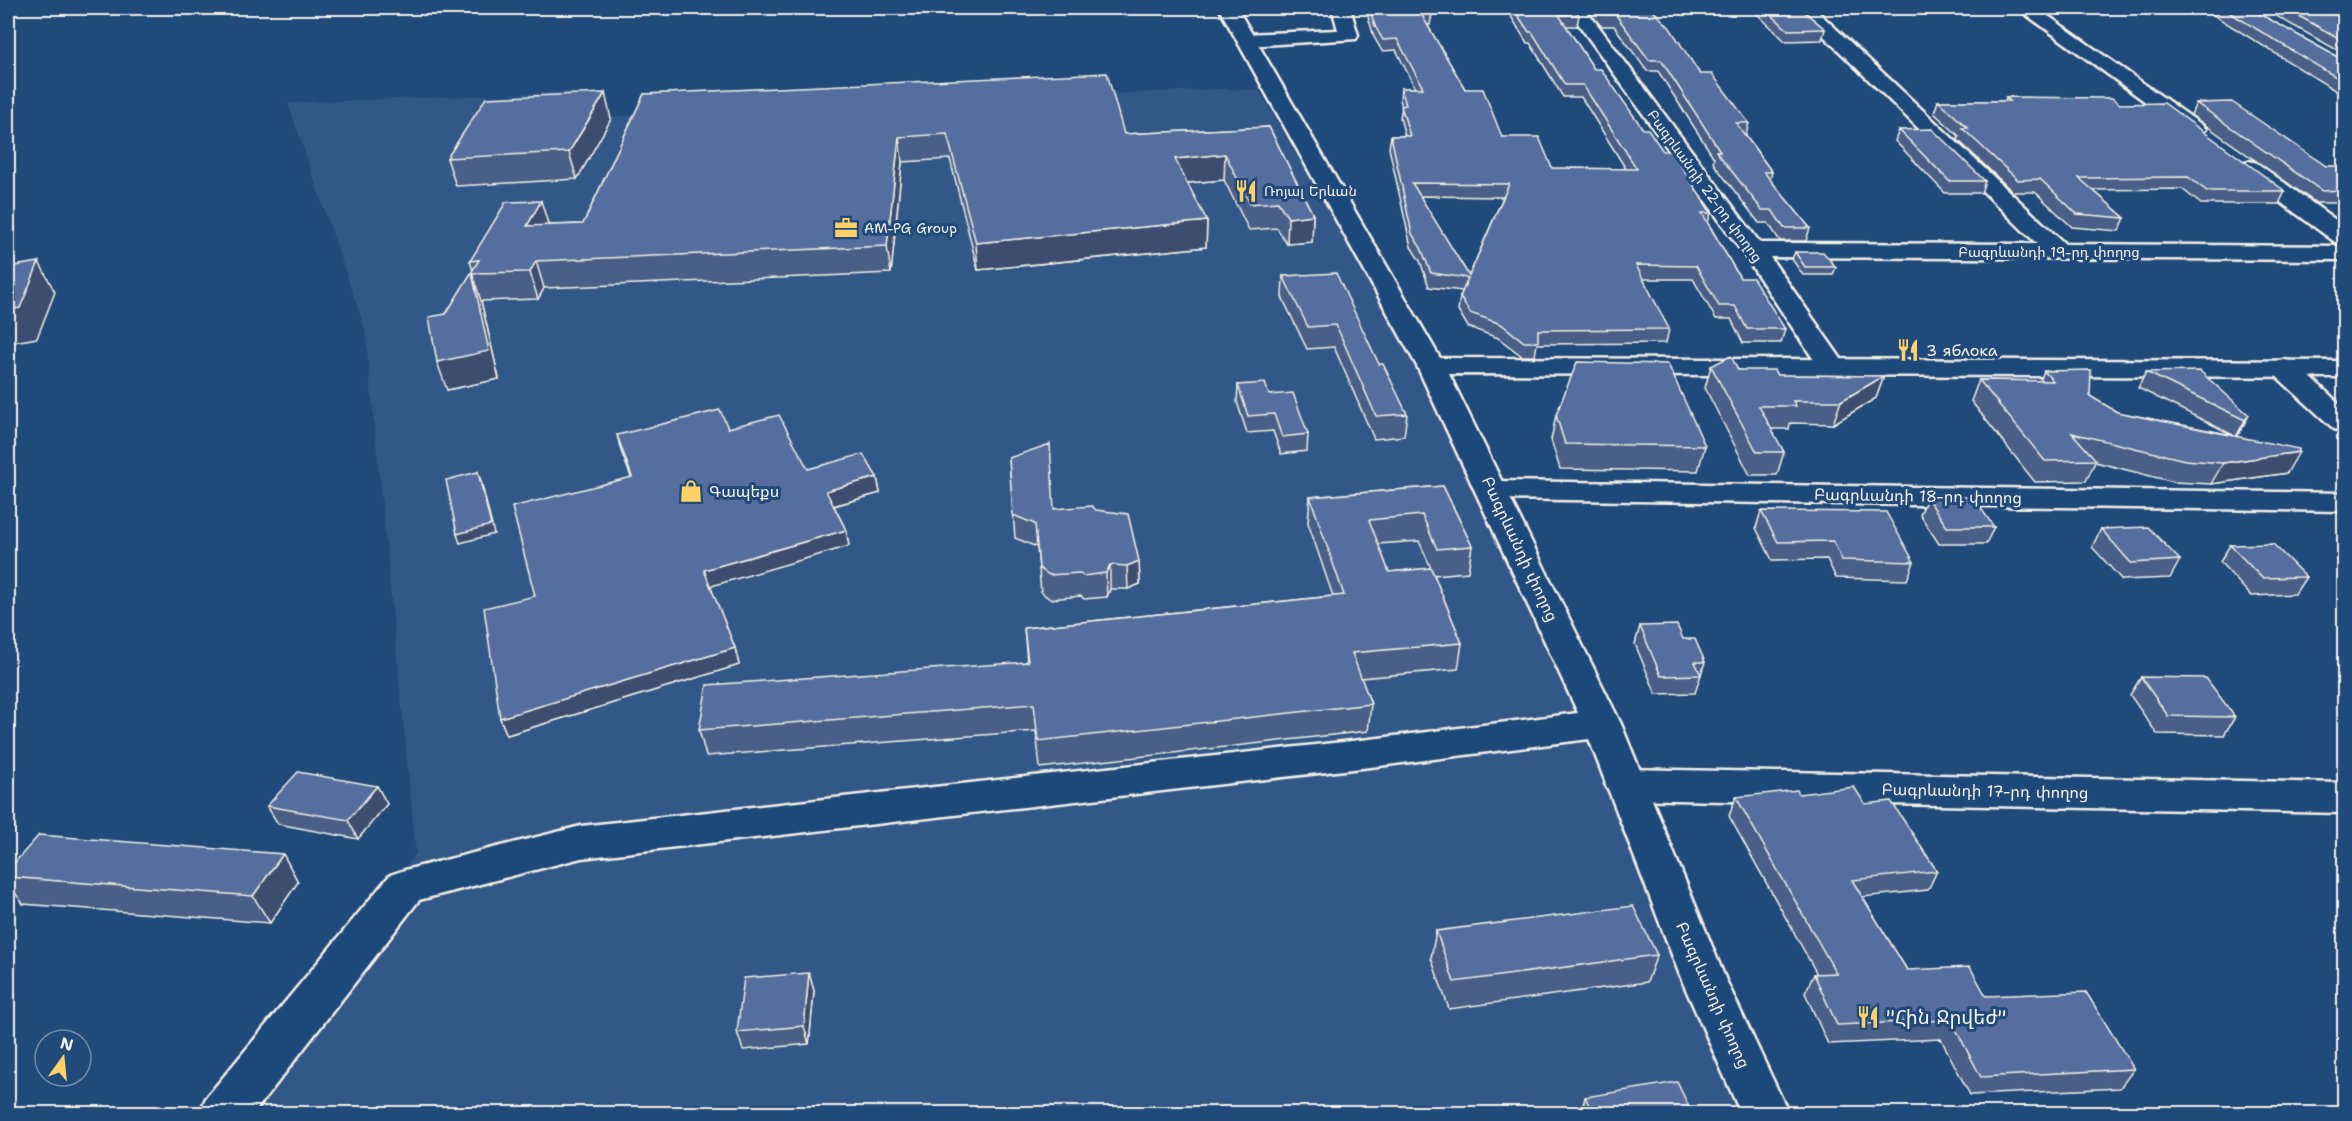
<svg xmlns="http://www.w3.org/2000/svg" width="2352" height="1121" viewBox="0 0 2352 1121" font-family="'Shantell Sans','Noto Sans Armenian',sans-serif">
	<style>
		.built { fill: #335887 }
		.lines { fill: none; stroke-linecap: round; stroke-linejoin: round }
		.street-casing { stroke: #f4f1e8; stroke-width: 5 }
		.secondary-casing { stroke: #f4f1e8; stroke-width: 5 }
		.street { fill: #1f4a7a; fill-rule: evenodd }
		.secondary { fill: #1f4a7a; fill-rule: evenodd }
		.wall { fill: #495f88; stroke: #f4f1e8; stroke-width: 1.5; fill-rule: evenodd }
		.shaded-wall { fill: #3c4d6f; stroke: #f4f1e8; stroke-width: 1.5 }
		.building { fill: #556e9e; stroke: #f4f1e8; stroke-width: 1.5; fill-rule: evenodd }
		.labels { text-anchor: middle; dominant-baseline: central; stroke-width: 6; stroke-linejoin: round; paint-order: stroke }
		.far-street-label { font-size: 14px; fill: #f4f1e8; stroke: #1f4a7a }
		.far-poi-label { font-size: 14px; fill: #f4f1e8; stroke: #1f4a7a; text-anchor: start }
		.poi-label { font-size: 16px; fill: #f4f1e8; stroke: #1f4a7a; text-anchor: start }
		.street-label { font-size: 16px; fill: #f4f1e8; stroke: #1f4a7a }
		.near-poi-label { font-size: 20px; fill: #f4f1e8; stroke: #1f4a7a; text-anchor: start }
	</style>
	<rect width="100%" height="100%" fill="#1f4a7a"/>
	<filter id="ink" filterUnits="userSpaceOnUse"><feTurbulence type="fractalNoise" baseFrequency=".0167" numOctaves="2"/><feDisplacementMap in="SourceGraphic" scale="12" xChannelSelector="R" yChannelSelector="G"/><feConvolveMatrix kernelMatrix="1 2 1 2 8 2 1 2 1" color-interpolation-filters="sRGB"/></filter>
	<g filter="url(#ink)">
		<path class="built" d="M1222,89L1259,90L1405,343L1760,1113L206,1114L416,853L365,329L288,103L573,92L557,119Z"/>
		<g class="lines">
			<g class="street-casing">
				<path id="street" d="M1332,8H1350L1358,35L1356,39L1246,46L1239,44L1237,40L1239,36L1246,34L1338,30Z
					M1567,8H1585L1760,243L2037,244L1795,8H1814L2065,244L2344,246V260L1770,257L1846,366L1842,372L1832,374L1822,372L1743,253Z
					M2017,8H2037L2202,125L2206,129L2202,133L2195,135L2188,133Z
					M2249,161L2257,163L2344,226V244L2335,242L2241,173L2238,168L2241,163Z
					M2284,360L2294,362L2344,408V432L2334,429L2274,374L2270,368L2274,362Z
					M1492,481L2344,493V511L1492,499L1481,497L1476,490L1481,483Z
					M1625,769L2344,783V813L1625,799L1611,794L1605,784L1611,774Z"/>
			</g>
			<g class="secondary-casing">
				<path id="secondary" d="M1219,8H1237L1440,358L2344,361V377L1449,374L1621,724L1725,978L1789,1114H1741L1681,978L1589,739L1379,766L581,858L419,900L253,1114H199L206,1098L390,875L405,870L581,826L1379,738L1578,713L1417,366Z"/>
			</g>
			<use href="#street" class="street"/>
			<use href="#secondary" class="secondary"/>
		</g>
		<path class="wall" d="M1366,8H1429L1432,14L1430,25H1427L1465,89L1502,137L1552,168L1626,169L1581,97H1563L1530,43H1527L1506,8H1574L1579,15L1577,26H1566L1594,69L1643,129L1663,151L1711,213L1708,223L1740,278L1785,329L1781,343H1743L1731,319H1716L1693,279H1643L1669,329L1666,343L1537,344L1535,356H1522L1498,338L1468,327L1458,310L1460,297L1463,291L1429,287L1420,261L1411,247L1389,148L1391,136H1405L1400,118L1402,106L1400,100L1401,88H1415L1396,50L1382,51L1374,37L1366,10ZM1419,196L1503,197L1469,276Z
			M1586,8H1651L1700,74L1749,123L1746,135H1745L1772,172L1770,180L1810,228L1806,241H1780L1768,223H1759L1713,163L1714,158L1658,71H1647L1614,26H1601Z
			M1751,8H1800L1825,29L1822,40L1785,41Z
			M2202,8H2249L2341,59L2344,60V96Z
			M2262,8H2323L2344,20V54Z
			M644,94L1124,134L1269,127L1313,215L1312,242L1287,244L1277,228L1249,230L1224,180L1187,183L1207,221L1206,247L978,270L950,159L902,162L891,273L544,288L538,299L481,301L499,379L447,390L446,314L473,271L470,261L548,225L583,224Z
			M2006,97L2120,104L2285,191L2279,204H2201L2182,189L2093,190L2125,218L2119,231L2072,227L2035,192H2013L1958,140L1959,136L1934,113L1938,101H2005Z
			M2196,103L2326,166L2344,168V203H2316L2191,115Z
			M611,119L577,179L456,186L447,158Z
			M1899,130L1985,181L1981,193H1945L1895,141Z
			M1795,252L1836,267L1833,275H1803L1792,259Z
			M1283,276L1379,364L1407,414L1404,436L1374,439L1334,347L1307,349L1282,297Z
			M1711,366L1777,375L1884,376L1876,398L1833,424L1790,423L1789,429H1771L1784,452L1777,475H1750L1705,388Z
			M2044,371L2117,412L2233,435L2138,388L2146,372L2249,415L2237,436L2287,473L2211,484L2174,482L2095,462L2086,481L2035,482L1971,401L1979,380L2040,381Z
			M1238,385L1269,395L1308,434L1307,451L1281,454L1273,431L1247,433L1237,402Z
			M1556,415L1705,446L1698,471L1560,469L1551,440Z
			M728,428L808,469L877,477L880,493L834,506L846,530L849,546L710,586L735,648L739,665L507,735L500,718L535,596L631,477L621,451L617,435Z
			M1009,458L1054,509L1139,561L1140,584L1128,589H1110L1107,597L1084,599L1081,596L1050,599L1041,592L1037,547L1015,538Z
			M1443,486L1472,546L1468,572L1434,575L1462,643L1458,669L1361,678L1371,704L1368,731L1040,768L1036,731L706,756L699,730L1027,662L1024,628L1333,596L1308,523L1310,497ZM1419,541L1431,568L1389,572L1378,544Z
			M1927,498L1994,527L1986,544H1939L1920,515Z
			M1761,511L1914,562L1907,580L1836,578L1827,559L1772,560L1756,528Z
			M2101,529L2180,560L2170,578L2122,580L2092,547Z
			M2230,545L2306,577L2295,594L2251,596L2220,562Z
			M1640,626L1683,639L1705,662L1695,693L1656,694L1635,644Z
			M2141,677L2235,717L2224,735L2157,734L2130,695Z
			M377,786L387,804L358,839L278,824L267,806Z
			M1799,794L1865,804L1937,871L1928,890L1862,897L1907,970L1986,996L2134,1069L2120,1088L1970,1095L1941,1039L1828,1044L1805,993L1814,974H1817L1729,816L1736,797Z
			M283,854L298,882L270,923L23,904L8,883V870Z
			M1436,931L1657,955L1647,982L1449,1009L1431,958Z
			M809,973L814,991L809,1044L743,1050L737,1032Z
			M1585,1097L1692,1113H1586L1583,1106Z"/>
		<path class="shaded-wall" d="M605,93L611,119L577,179L569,152Z
			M899,137L902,162L891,273L887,246Z
			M1225,154L1224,180L1175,184V159Z
			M541,201L549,227L527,226Z
			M1313,215L1312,242L1287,244L1288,218Z
			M1207,221L1206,247L978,270L976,243Z
			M536,261L544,288L538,299L530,272Z
			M39,262L55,292L37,338L8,343V310Z
			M472,273L481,301L499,379L447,390L437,362Z
			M1884,376L1876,398L1833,424L1841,401Z
			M2249,415L2240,432L2236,437L2245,420Z
			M2299,452L2287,473L2211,484L2223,463Z
			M478,472L481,481L494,534L460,543L457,534Z
			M877,477L880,493L829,507L826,491Z
			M846,530L849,546L708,587L704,570Z
			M1139,561L1140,584L1128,589L1127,566Z
			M1110,565V589L1107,597L1106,573Z
			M735,648L739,665L507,735L500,718Z
			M377,786L387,804L358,839L348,820Z
			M283,854L298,882L270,923L253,896Z
			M809,973L814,991L809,1044L804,1026Z"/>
		<path class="building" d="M1369,8H1429L1432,14H1421L1465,89H1483L1502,137H1539L1552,168L1637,169L1583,85H1565L1532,32H1529L1513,8H1574L1579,15H1559L1594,69H1601L1643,129H1648L1663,151H1672L1711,213H1702L1740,278H1753L1785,329H1747L1735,306H1719L1696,266L1636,265L1669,329L1538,330V342H1524L1501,324L1470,313L1460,297L1468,278L1431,273L1421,248L1412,234L1391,136H1410L1401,106L1406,105L1401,88H1423L1397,39L1383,40L1375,26ZM1412,183L1509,184L1469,276Z
			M1597,8H1651L1670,28L1700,74H1712L1749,123H1736L1772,172H1764L1810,228H1784L1772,210H1762L1716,151H1720L1661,60H1649L1616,15H1603Z
			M1764,8H1800L1825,29L1788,30Z
			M2222,8H2249L2341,59L2344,60V82Z
			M2284,8H2323L2344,20V41Z
			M1107,73L1124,134L1269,127L1313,215L1288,218L1278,202L1250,204L1225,154L1175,159L1207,221L976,243L947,134L899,137L887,246L536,261L530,272L472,273L489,351L437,362L429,317L446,314L479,260L470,261L506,202L541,201L527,226L583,224L644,94Z
			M605,93L569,152L447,158L486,98Z
			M2006,97L2112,98L2120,104L2164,103L2285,191H2207L2188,177L2079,178L2125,218L2077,214L2040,179L2018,180L1962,128H1968L1938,101H2010Z
			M2232,102L2326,166H2342L2344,168V190L2322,191L2196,103Z
			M1932,129L1985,181H1949L1899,130Z
			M1795,252H1823L1836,267H1805Z
			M39,262L20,308L8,310V267Z
			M1336,273L1379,364H1383L1407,414L1376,416L1336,325L1308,327L1283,276Z
			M1731,356L1738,370H1774L1777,375L1884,376L1841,401H1793L1796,406H1759L1784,452H1757L1711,366Z
			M1577,362L1668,364L1705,446L1565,444L1556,415Z
			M2091,370L2090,396L2117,412L2299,449V452L2223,463L2185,460L2072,433L2096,460L2045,461L1979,380L2053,381L2044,371Z
			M2200,371L2249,415L2245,420L2146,372Z
			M1265,383L1269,395L1293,393L1308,434L1282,437L1274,414L1248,416L1238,385Z
			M720,410L728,428L779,415L808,469L863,454L877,477L826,491L846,530L704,570L735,648L500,718L484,608L535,596L512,507L632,477L617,435Z
			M1050,444L1054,509L1092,506L1096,510L1128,514L1139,561L1127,566L1110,565L1106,573L1083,576L1080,573L1049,575L1039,568L1035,524L1013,515L1009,458Z
			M478,472L491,525L457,534L446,480Z
			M1443,486L1472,546L1437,549L1422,515L1369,520L1389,572L1431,568L1462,643L1352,653L1371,704L1038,741L1034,704L699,730L707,685L1028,662L1024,628L1344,595L1310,497Z
			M1973,497L1994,527H1947L1927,498Z
			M1761,511L1886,512L1914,562L1842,560L1833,541L1778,542Z
			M2148,527L2180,560L2131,563L2101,529Z
			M2273,544L2306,577L2262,578L2230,545Z
			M1677,625L1683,639H1695L1705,662H1695L1701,675L1661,676L1640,626Z
			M2141,677L2206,678L2235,717L2168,716Z
			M298,772L377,786L348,820L267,806Z
			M1854,787L1865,804L1891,801L1937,871L1852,880L1907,970L1970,967L1986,996L2086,992L2134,1069L1981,1077L1951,1020L1837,1025L1814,974L1836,973L1736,797L1797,790L1799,794Z
			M39,835L283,854L253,896L8,877V870Z
			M1633,906L1657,955L1454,982L1436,931Z
			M809,973L804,1026L737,1032L744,978Z
			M1677,1082L1692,1113H1593L1585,1097Z"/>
	</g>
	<defs>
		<g id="restaurant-bare" transform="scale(1.8)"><path d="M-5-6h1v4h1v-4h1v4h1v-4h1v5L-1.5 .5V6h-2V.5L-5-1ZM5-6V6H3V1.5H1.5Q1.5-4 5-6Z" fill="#ffd166" stroke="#1f4a7a" stroke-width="2.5" paint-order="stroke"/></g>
		<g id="office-bare" transform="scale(1.8)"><path d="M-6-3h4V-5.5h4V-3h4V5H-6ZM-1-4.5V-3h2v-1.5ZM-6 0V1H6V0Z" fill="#ffd166" stroke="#1f4a7a" stroke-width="2.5" paint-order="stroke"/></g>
		<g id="shop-bare" transform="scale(1.8)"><path d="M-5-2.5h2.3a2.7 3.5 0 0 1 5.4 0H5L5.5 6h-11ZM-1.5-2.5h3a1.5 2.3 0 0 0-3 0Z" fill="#ffd166" stroke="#1f4a7a" stroke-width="2.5" paint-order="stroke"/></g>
	</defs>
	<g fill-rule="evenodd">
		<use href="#restaurant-bare" x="1246" y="191"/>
		<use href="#office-bare" x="846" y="228"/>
		<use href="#restaurant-bare" x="1908" y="350"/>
		<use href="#shop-bare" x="691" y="491"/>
		<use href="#restaurant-bare" x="1868" y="1017"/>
	</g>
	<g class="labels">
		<g class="far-street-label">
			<text transform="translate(1705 186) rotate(54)">Բագրևանդի 22-րդ փողոց</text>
			<text x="2049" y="252">Բագրևանդի 19-րդ փողոց</text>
		</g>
		<g class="far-poi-label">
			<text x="1264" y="191">Ռոյալ Երևան</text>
			<text x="864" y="228">AM-PG Group</text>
		</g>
		<g class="poi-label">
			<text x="1926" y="350">3 яблока</text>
			<text x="709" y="491">Գապեքս</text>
		</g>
		<g class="street-label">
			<text transform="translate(1918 496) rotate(1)">Բագրևանդի 18-րդ փողոց</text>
			<text transform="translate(1520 549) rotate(65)">Բագրևանդի փողոց</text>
			<text transform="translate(1985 791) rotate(1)">Բագրևանդի 17-րդ փողոց</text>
			<text transform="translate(1713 995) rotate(66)">Բագրևանդի փողոց</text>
		</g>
		<g class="near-poi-label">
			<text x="1886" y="1017">"Հին Ջրվեժ"</text>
		</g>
	</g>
	<rect width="2352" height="1121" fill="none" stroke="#1f4a7a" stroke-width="30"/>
	<rect x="15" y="15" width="2322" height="1091" fill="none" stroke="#f4f1e8" stroke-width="2" filter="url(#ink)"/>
	<g transform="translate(63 1058) rotate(15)"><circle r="28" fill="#1f4a7a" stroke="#748da6" stroke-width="1.5"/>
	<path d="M0-4.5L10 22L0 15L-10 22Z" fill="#ffd166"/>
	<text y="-9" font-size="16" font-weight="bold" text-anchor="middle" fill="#f4f1e8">N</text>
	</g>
</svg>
